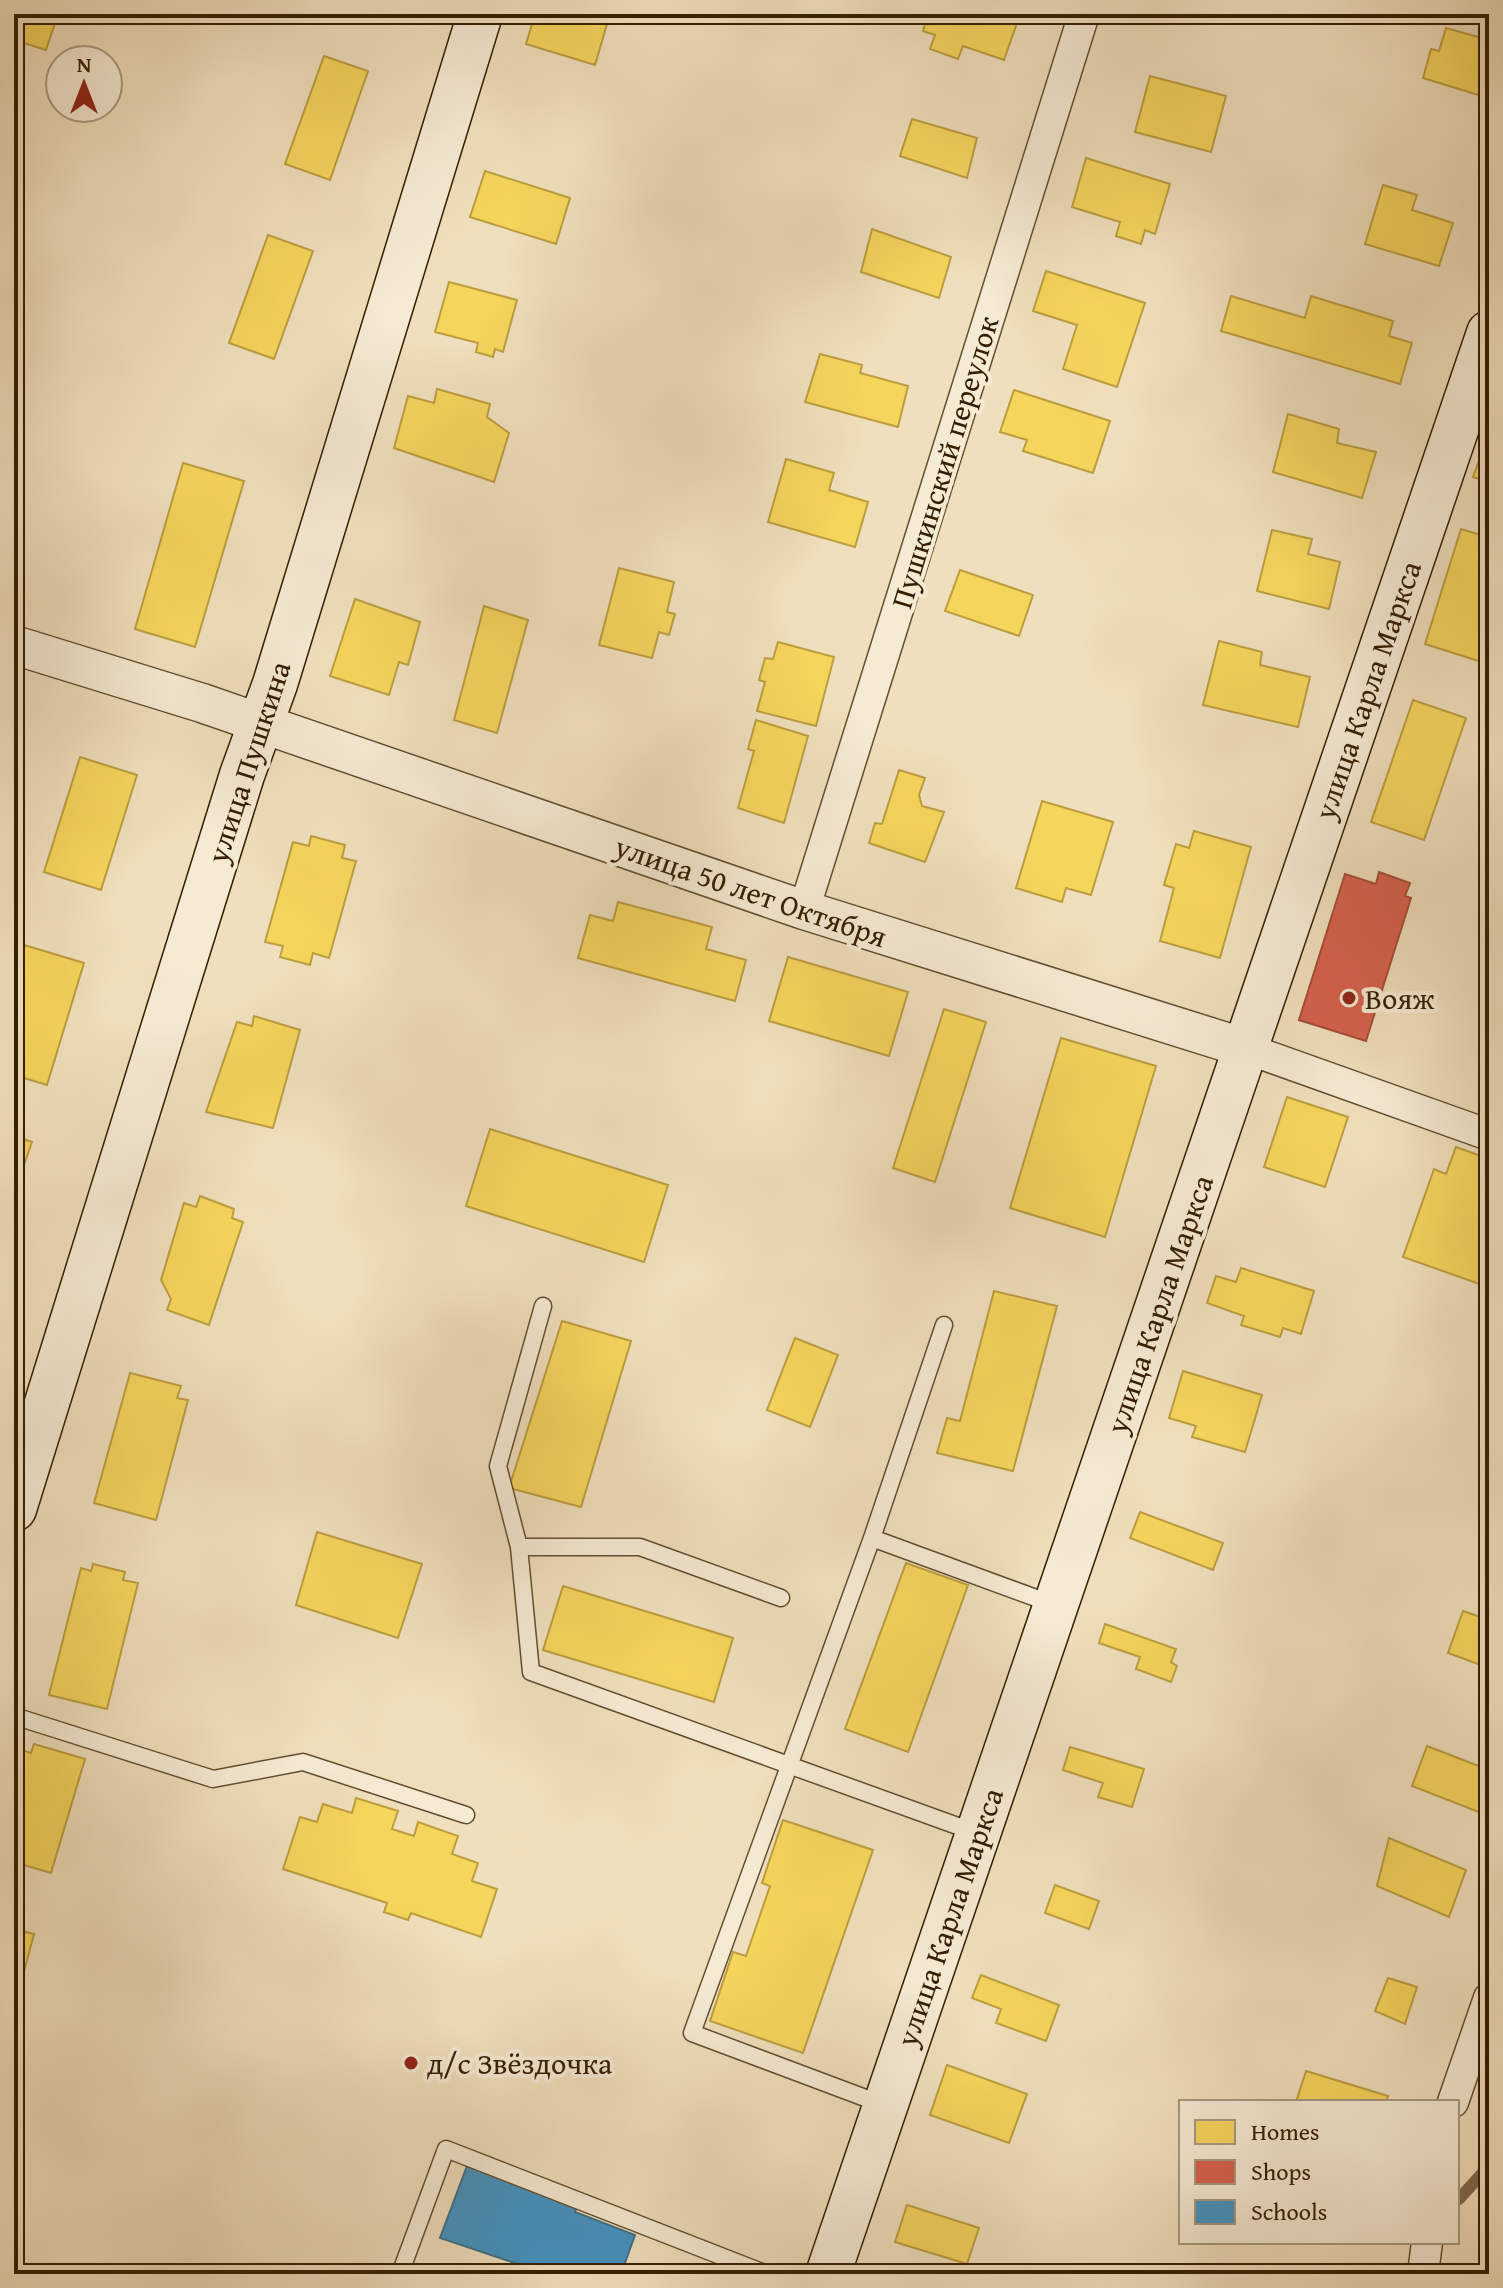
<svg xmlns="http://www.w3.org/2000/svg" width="1503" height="2288" viewBox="0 0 1503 2288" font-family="'Gentium Book Plus',serif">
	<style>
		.homes { fill: #f6d55c; stroke: #bc9e40; stroke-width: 2 }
		.shops { fill: #d6604d; stroke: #a54c36; stroke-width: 2 }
		.schools { fill: #4393c3; stroke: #3e7088; stroke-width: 2 }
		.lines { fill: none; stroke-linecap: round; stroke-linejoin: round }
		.stream { stroke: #7e6a4a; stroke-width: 12 }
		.service-casing { stroke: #634e2f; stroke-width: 19 }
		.minor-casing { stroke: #634e2f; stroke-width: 33 }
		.tertiary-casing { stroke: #634e2f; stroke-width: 41 }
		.secondary-casing { stroke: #341e00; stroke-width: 47 }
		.service { stroke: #f5ead3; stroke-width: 16 }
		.minor { stroke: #f5ead3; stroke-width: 30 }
		.tertiary { stroke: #f5ead3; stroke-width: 38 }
		.secondary { stroke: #f5ead3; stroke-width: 44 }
		.poi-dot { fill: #8f2418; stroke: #f5ead3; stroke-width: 3 }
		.labels { text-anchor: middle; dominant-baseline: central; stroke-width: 8; stroke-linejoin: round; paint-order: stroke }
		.street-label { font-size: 30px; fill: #341e00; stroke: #f5ead3 }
		.poi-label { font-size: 30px; fill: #341e00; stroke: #f5ead3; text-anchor: start }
	</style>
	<rect width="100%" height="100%" fill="#f0dfbc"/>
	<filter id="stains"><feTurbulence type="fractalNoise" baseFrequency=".0025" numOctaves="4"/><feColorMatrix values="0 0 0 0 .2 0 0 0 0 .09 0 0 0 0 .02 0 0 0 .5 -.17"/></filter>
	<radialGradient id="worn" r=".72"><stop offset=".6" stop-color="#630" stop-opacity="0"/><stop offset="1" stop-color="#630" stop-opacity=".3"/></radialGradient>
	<path class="homes" d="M14,14H58L46,50L14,40Z
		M535,14H610L595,65L526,44Z
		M928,14H992L1017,23L1004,60L963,46L958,59L930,49L935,35L923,31Z
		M1446,28L1489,40V84L1485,97L1423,78L1431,49L1439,51Z
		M324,56L368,71L330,180L285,164Z
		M1150,76L1226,96L1211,152L1135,132Z
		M912,119L977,138L967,178L900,156Z
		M1086,158L1170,184L1155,234L1145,230L1141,244L1116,236L1120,222L1072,207Z
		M485,171L570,198L556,244L470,217Z
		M1383,185L1417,195L1412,210L1453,223L1439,266L1365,244Z
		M872,229L951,257L939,298L861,272Z
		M268,235L313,251L274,359L229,343Z
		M1046,271L1145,303L1117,387L1063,369L1077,325L1033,311Z
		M449,282L517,300L503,352L495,349L493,357L476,352L478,343L435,332Z
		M1231,296L1305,318L1311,296L1393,321L1389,336L1412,343L1400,384L1221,331Z
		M820,354L862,365L860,373L908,386L898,427L805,402Z
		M437,389L490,404L487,417L509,433L494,482L394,448L408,396L434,403Z
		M1014,390L1110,421L1093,473L1023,451L1027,440L1000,432Z
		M1288,414L1339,429L1337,443L1376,452L1362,498L1273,472Z
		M1489,433V482L1473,477Z
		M786,459L834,473L829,490L868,502L855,547L768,522Z
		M183,463L244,481L195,647L135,629Z
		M1489,522V662L1488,664L1425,644L1461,529L1484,536Z
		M1272,530L1312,539L1308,554L1340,562L1329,609L1257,591Z
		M619,568L674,582L667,612L675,614L669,635L659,632L652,658L599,645Z
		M960,570L1033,595L1019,636L945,611Z
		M355,599L420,622L408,665L399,662L389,695L330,676Z
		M484,606L528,620L497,733L454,720Z
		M1219,641L1262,652L1260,665L1310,677L1298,727L1203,705Z
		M778,642L834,657L816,726L757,711L765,682L759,680L765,658L773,659Z
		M1413,700L1466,718L1424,840L1371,822Z
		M756,720L808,736L784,823L738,808L754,751L748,749Z
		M80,757L137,775L101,890L44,872Z
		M899,770L925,778L919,795L922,806L944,812L925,862L869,843L875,823L882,824Z
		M1042,801L1113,822L1091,895L1066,888L1062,902L1016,888Z
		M1194,831L1251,847L1220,958L1160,941L1174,888L1164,885L1176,844L1189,848Z
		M311,836L345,845L342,858L356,861L329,958L313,953L310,965L280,957L283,946L265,942L293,842L309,846Z
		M618,902L712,927L706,949L746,960L735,1001L578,958L590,915L613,921Z
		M24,945L84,963L47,1085L14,1075V978Z
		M788,957L908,992L889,1056L769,1021Z
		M944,1009L986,1022L935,1182L893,1168Z
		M254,1016L300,1030L273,1128L206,1112L237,1022L252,1026Z
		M1061,1038L1156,1066L1105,1237L1010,1208Z
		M1287,1097L1348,1117L1325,1187L1264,1167Z
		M490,1129L668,1185L644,1262L466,1206Z
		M14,1136L32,1142L14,1194Z
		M1456,1147L1489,1159L1488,1287L1403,1257L1434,1169L1446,1174Z
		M200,1196L234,1209L232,1218L243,1222L209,1325L167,1310L171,1299L161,1280L184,1203L196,1207Z
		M1241,1268L1314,1291L1301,1334L1283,1328L1280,1337L1241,1325L1244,1316L1207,1303L1216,1276L1236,1282Z
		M994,1291L1057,1306L1013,1471L937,1453L947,1418L960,1421Z
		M562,1321L631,1341L581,1507L509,1488Z
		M795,1338L838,1355L810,1427L767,1410Z
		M1183,1371L1262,1395L1245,1452L1192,1437L1196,1426L1169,1418Z
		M130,1373L181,1386L177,1398L188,1400L156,1520L94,1503Z
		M1140,1512L1223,1543L1213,1570L1130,1538Z
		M317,1532L422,1564L398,1638L296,1605Z
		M906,1563L968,1585L908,1752L845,1729Z
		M93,1564L125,1572L123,1580L138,1583L107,1709L49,1695L81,1568L91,1571Z
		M563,1586L733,1638L714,1702L543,1650Z
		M1463,1611L1489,1620V1668L1448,1653Z
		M1105,1624L1176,1649L1171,1662L1177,1666L1171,1682L1136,1669L1140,1657L1099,1643Z
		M34,1744L85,1759L51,1873L14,1862V1766L19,1749L31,1753Z
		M1427,1746L1489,1770V1816L1412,1786Z
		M1070,1747L1144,1769L1132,1807L1098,1797L1103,1783L1063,1770Z
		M356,1798L398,1811L392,1829L414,1836L418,1822L458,1836L452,1854L478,1863L472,1881L497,1889L481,1937L411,1913L408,1920L384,1912L387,1903L283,1869L300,1817L317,1822L323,1804L352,1813Z
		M783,1820L873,1850L803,2053L710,2021L733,1952L746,1956L770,1886L762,1883Z
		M1389,1838L1466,1870L1449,1917L1377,1886Z
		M1055,1885L1099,1901L1089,1929L1045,1913Z
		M14,1929L34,1934L14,2009Z
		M981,1975L1059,2005L1046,2041L996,2023L1001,2009L972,1998Z
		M1388,1978L1417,1987L1405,2024L1375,2011Z
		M947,2065L1027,2094L1009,2143L930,2115Z
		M1306,2071L1388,2096L1386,2102H1296Z
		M907,2205L979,2228L967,2264L895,2242Z"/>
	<path class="shops" d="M1379,872L1410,883L1405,896L1411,898L1366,1041L1299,1020L1345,874L1376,884Z"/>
	<path class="schools" d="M470,2158L580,2199L575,2212L635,2235L621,2274H527L530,2268L440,2238Z"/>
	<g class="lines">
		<path class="stream" d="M1459,2199L1489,2166"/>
		<g class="service-casing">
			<path id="service" d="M543,1306L498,1466L519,1547L531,1672L977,1833
				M872,1538L1055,1605
				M519,1547H640L781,1598
				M14,1716L213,1779L303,1762L466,1815
				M884,2105L692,2033L872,1538L944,1325
				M400,2274L446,2149L767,2274"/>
		</g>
		<g class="minor-casing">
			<path id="minor" d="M804,910L1084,14
				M1245,1048L1489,1135
				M1453,2102L1489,1998
				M1423,2274L1427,2242"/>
		</g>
		<g class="tertiary-casing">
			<path id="tertiary" d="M14,645L202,703L804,910L1245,1048"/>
		</g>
		<g class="secondary-casing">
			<path id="secondary" d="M14,1509L242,775L275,684L480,14
				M828,2274L1489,333"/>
		</g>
		<use href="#service" class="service"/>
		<use href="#minor" class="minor"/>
		<use href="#tertiary" class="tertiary"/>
		<use href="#secondary" class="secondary"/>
	</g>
	<g class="poi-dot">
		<circle cx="1349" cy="998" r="8"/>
		<circle cx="411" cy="2063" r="8"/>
	</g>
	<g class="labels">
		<g class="street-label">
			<text transform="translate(944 462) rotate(-73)">Пушкинский переулок</text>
			<text transform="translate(1367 690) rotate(-71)">улица Карла Маркса</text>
			<text transform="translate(248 762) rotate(-72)">улица Пушкина</text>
			<text transform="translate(751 891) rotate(19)">улица 50 лет Октября</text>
			<text transform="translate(1159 1304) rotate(-71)">улица Карла Маркса</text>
			<text transform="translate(949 1917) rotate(-71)">улица Карла Маркса</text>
		</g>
		<g class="poi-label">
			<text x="1365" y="998">Вояж</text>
			<text x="427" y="2063">д/с Звёздочка</text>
		</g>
	</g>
	<rect width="1503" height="2288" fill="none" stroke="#f0dfbc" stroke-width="48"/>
	<rect x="16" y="16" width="1471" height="2256" fill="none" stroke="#341e00" stroke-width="4"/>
	<rect x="24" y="24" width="1455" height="2240" fill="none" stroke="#341e00" stroke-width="2"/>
	<rect x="1179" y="2100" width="280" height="144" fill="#f5ead3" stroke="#a8987f" stroke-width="2"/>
	<rect x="1195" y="2120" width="40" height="24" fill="#f6d55c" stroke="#a8987f" stroke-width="2"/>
	<text x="1251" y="2140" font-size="24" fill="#341e00">Homes</text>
	<rect x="1195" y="2160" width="40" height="24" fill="#d6604d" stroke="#a8987f" stroke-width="2"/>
	<text x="1251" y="2180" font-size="24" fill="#341e00">Shops</text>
	<rect x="1195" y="2200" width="40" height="24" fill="#4393c3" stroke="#a8987f" stroke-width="2"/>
	<text x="1251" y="2220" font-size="24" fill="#341e00">Schools</text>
	<g transform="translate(84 84)"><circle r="38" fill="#f5ead3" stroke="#a8987f" stroke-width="2"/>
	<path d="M0-6L14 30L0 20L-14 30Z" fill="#8f2418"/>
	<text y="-12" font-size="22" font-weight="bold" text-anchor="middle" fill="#341e00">N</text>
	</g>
	<rect width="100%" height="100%" filter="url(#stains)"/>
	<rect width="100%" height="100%" fill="url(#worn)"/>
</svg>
